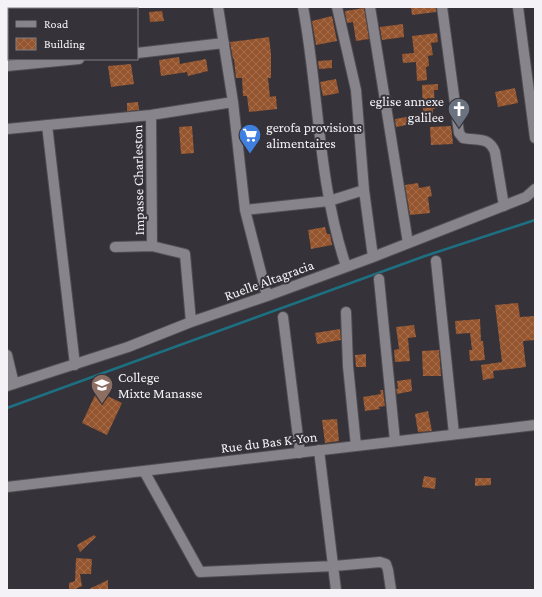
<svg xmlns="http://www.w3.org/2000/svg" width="542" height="597" viewBox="0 0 542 597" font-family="'Crimson Pro',serif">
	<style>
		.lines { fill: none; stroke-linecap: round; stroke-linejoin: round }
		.stream { stroke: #1d7082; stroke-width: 2.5 }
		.building { fill: url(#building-cross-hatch) }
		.minor-casing { stroke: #514e53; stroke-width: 12 }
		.minor { stroke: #87848c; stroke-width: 10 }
		.labels { text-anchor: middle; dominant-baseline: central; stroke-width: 4; stroke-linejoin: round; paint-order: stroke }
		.poi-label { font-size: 14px; fill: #f4f2f6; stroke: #353239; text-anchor: start }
		.street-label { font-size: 14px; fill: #f4f2f6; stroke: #353239 }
	</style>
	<defs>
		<pattern id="building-cross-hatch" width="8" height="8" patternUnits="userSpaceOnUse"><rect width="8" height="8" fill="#95552e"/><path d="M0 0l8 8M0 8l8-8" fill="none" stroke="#a46e4d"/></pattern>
	</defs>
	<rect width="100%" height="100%" fill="#353239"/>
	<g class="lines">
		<path class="stream" d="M7,408L425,256L535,220"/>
	</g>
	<path class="building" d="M411,7H436V12L412,15Z
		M364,8L369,39L356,41L353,22L347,23L345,11Z
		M162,11L164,21L150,22L149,12Z
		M332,16L337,41L316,45L312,21Z
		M403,24L404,37L382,40L380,27Z
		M437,33L438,42L431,43L433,55L428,56L429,66L426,67L427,80L417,81L416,62L403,63L402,54L414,53L412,36Z
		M269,37L271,54V78H268L270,97L276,96L277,109L249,112L247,96H243L242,78H236L234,59H233L230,42Z
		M179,57L180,64L206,59L208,71L188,76L187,72L161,76L159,60Z
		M332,60V68L319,69L318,61Z
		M131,64L134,84L111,87L108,66Z
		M336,79L339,93L323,96L320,82Z
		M438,84V90H434L435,109H433L432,120L396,127L395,119L423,114L422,85Z
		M515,88L518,103L498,107L495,92Z
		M138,102L139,110L127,111V103Z
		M192,126L194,153L181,154L179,127Z
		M451,126L453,144L431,145L430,127Z
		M418,183L419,188L430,186L432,196L428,197L430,213L410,215L405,185Z
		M325,227L327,234H330L332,245L311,249L308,230Z
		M518,303L520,317L535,316V340L523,341L526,367L493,371L494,378L483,380L481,365L502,362L495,305Z
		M480,319L481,341H483L485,360L470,361L469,350H472L470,333L456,334L455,321Z
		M414,325L416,337L408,338L410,361L395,362L394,350L399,349L396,327Z
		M340,329L341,340L317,344L315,333Z
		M439,350L441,376H423L422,351Z
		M366,354V367H356L355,355Z
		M411,379L412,391L397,394L396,389H398L397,381Z
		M380,390H383L385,406L379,407L380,409L365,411L363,397L381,394Z
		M97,391L122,403L107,435L82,423Z
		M428,411L432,431L418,432L415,414Z
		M337,419L339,441L325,443L322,420Z
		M424,476L436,478L435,489L422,487Z
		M475,478H491V485L475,486Z
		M94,535L96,537L80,552L77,545Z
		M76,558L92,559L91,574H80L82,586L73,590H69V583L75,581Z
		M108,580V589L87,590Z"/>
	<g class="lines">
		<g class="minor-casing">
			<path id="minor" d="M218,7L233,102L245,210L267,296
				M303,7C319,93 318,183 346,266
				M337,7L356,90L364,190L373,257
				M370,7L408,243
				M442,7L459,133L463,138C477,141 489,136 495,152L504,206
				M518,7L535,138
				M7,18L9,17
				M137,53L224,43
				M7,66L79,59
				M151,115L152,246
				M47,125L75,365
				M7,129L151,115L233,102
				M245,210L329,201L364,190
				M115,247L152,246L185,254L191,322
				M436,261L454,434
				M379,279L395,441
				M346,312L348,366L356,446
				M283,317L300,453
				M7,355L14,384
				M7,386L128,347L191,322L267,296L373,257L526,197L535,189
				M319,450L336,590
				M144,471L200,572L334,566L380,562L386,564L388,570L391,590
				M7,487L535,425"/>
		</g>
		<use href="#minor" class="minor"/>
	</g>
	<defs>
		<g id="church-pin" transform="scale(1.15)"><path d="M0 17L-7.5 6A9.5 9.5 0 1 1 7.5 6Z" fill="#6b7280" stroke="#353239"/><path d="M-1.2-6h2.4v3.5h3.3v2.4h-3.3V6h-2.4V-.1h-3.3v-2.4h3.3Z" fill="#fff"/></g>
		<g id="supermarket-pin" transform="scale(1.15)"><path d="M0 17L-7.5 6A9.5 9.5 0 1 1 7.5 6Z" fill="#3f7fe0" stroke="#353239"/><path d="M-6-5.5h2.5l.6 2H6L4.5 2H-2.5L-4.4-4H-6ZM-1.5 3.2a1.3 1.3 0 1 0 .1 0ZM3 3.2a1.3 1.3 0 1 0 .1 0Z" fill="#fff"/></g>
		<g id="school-pin" transform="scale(1.15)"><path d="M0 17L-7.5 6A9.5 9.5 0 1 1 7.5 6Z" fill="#8d6e63" stroke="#353239"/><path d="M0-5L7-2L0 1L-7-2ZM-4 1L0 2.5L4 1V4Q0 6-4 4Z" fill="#fff"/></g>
	</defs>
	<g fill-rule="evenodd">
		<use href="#church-pin" x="459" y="109"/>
		<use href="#supermarket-pin" x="250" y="135"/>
		<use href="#school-pin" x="102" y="385"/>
	</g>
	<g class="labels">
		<g class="poi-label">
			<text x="444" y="101" text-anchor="end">eglise annexe<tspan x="444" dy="16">galilee</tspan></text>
			<text x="266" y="127">gerofa provisions<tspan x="266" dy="16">alimentaires</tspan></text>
			<text x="118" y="377">College<tspan x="118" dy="16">Mixte Manasse</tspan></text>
		</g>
		<g class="street-label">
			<text transform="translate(138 180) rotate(-91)">Impasse Charleston</text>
			<text transform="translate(269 280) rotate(-20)">Ruelle Altagracia</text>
			<text transform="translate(269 442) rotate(-7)">Rue du Bas K-Yon</text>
		</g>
	</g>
	<rect width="542" height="597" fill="none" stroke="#f4f2f6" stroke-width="16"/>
	<rect x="8" y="8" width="130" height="52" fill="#353239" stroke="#817f85"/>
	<rect x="16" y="21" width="20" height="6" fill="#87848c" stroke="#817f85"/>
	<text x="44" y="28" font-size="12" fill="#f4f2f6">Road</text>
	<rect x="16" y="38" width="20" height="12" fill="url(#building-cross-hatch)" stroke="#817f85"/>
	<text x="44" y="48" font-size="12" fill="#f4f2f6">Building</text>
</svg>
